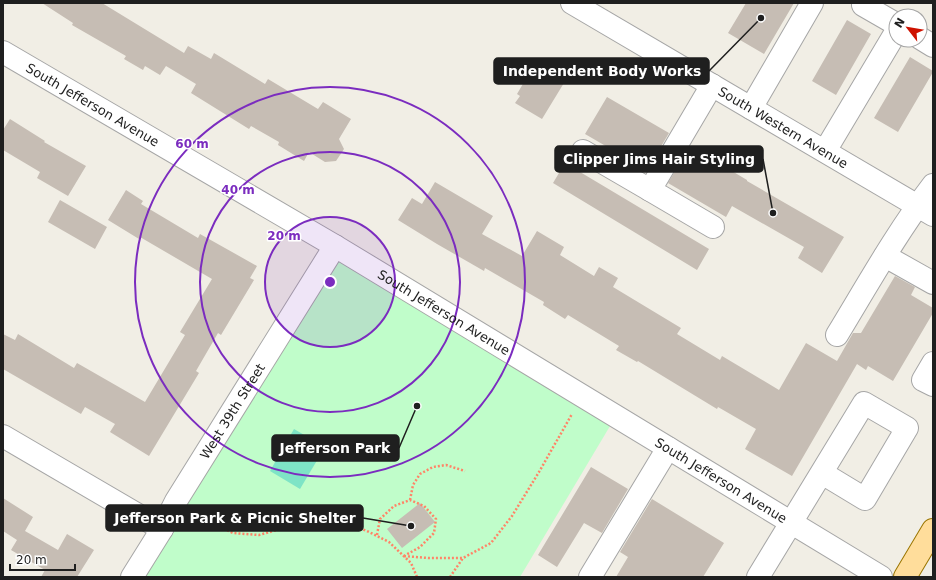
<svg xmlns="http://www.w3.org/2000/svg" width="936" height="580" viewBox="0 0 936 580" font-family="'DejaVu Sans',sans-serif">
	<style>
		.park { fill: #c0fdca }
		.pitch { fill: #7ee4c6 }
		.building { fill: #c6bdb4 }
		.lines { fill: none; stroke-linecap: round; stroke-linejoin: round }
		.minor-casing { stroke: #a6a6a6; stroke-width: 24 }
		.major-casing { stroke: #9a7500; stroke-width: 24 }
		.path { stroke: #ff8467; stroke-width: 2.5; stroke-dasharray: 2 2; stroke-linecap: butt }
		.minor { stroke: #fff; stroke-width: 22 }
		.major { stroke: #ffdd9b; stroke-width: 22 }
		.ring { fill: none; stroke: #7b2cbf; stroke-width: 2 }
		.labels { text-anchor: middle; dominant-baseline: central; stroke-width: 3; stroke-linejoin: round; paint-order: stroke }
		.street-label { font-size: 13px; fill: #1f1f1f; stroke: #fff }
		.centre { fill: #7b2cbf; stroke: #fff; stroke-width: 2 }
		.ring-label { font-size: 12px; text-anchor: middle; font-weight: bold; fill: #7b2cbf; stroke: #fff; stroke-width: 3; stroke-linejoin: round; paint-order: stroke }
		.leader { fill: none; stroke: #1f1f1f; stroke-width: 1.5 }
		.callout-dot { fill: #1f1f1f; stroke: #fff; stroke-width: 1.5 }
		.callout { fill: #1f1f1f; stroke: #1f1f1f; stroke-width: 1.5 }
		.callout-label { font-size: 14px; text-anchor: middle; font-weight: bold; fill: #fff }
	</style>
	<rect width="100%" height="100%" fill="#f1eee5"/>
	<path class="park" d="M335,246L616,416L520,577H132Z"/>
	<path class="pitch" d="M294,429L325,447L300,489L270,471Z"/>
	<path class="building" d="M42,3H102L184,53L188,46L211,59L214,53L265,84L268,79L318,109L323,102L351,119L339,139L344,149L336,161L325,162L309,152L304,161L278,145L279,142L251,126L249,129L191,93L196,84L166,66L160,75L145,66L143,70L124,59L126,56L72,25L73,23Z
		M746,3H794L764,54L728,33Z
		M847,20L871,34L836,95L812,81Z
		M910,57L933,71V72L898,132L874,118Z
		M537,60L567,78L542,119L515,103L520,96L517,94Z
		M607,97L669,133L647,170L585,134Z
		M10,119L45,141L44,142L86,166L68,196L37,178L40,172L3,150V130Z
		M690,146L747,180V181L844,237L822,273L798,258L804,247L732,206L726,217L668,183Z
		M565,163L709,249L697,270L553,183Z
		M435,182L493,216L482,234L522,256L537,231L564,247L560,255L594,276L599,267L618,278L613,287L681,328L677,334L720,360L722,356L779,390L806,343L837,361L853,333H861L895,276L915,287L911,295L933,308V313L893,381L868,366L866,370L857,364L792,476L745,449L756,429L718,407L717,409L638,361L637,362L616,350L619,346L568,315L565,319L543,305L544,302L485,268L484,271L437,244L398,220L412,198L422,204Z
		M126,190L143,201L141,204L198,238L200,234L257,266L250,278L254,280L221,335L218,333L196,371L199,373L149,456L110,432L115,424L85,407L81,414L3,369V334L15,340L18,334L74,368L77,363L145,402L185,335L180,332L212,279L140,237L139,239L108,220Z
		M60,200L107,227L95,249L48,222Z
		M591,467L628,489L602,533L584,523L557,567L538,555Z
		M3,498L33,517L25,531L58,550L67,534L94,550L77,577H41L45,570L11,550L17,540L3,531Z
		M652,499L724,543L703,577H616L628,557L620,552Z
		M420,503L435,522L402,548L387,529Z"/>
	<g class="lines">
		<g class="minor-casing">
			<g id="minor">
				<path id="s1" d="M572,3L933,215"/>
				<path d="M863,5L896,24"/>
				<path d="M920,38L933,46"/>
				<path id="s2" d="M3,52L335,246L881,577"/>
				<path d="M712,85L650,190L713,227"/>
				<path d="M751,108L812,3"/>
				<path d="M583,151L650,190"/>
				<path d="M825,151L896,32"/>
				<path d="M885,256L933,283"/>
				<path d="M837,335C868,284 897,232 933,185"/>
				<path d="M933,363L923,380L933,385"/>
				<path d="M3,436L162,529"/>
				<path id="s3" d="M132,577L162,529L176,501L335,246"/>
				<path d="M590,577L668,448"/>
				<path d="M758,577L864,403L907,428L865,499L822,473"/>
			</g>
		</g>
		<g class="major-casing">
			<path id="major" d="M905,577L933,530"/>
		</g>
		<path class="path" d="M410,500L413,485L420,474L433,467L446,465L465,471
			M199,515L210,522L233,533L259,535L284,528L312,522H344L367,531L389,542L411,563L417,577
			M377,535L380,519L394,506L410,500L424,506L436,519L434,533L420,547L404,556
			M404,556L428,558H463
			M450,577L463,558L491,543L512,516L539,472L572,414"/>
		<use href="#minor" class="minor"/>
		<use href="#major" class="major"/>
	</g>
	<circle cx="330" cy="282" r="65" fill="#7b2cbf" fill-opacity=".12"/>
	<g class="ring">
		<circle cx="330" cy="282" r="65"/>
		<circle cx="330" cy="282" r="130"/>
		<circle cx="330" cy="282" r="195"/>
	</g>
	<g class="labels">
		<g class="street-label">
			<text stroke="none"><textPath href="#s2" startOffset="104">South Jefferson Avenue</textPath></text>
			<text stroke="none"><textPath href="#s1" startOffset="245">South Western Avenue</textPath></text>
			<text stroke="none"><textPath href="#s2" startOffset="512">South Jefferson Avenue</textPath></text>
			<text stroke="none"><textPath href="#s3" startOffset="194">West 39th Street</textPath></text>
			<text stroke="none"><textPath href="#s2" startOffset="836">South Jefferson Avenue</textPath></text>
		</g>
	</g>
	<circle cx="330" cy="282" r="6" class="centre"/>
	<g class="ring-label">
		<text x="192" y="148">60 m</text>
		<text x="238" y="194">40 m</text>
		<text x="284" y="240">20 m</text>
	</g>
	<path class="leader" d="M761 18L709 71M773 213L763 159M417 406L399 448M411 526L363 518"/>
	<g class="callout-dot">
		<circle cx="761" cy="18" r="4"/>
		<circle cx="773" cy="213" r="4"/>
		<circle cx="417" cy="406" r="4"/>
		<circle cx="411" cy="526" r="4"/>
	</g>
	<g class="callout">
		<rect x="494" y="58" width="215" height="26" rx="4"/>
		<rect x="555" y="146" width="208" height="26" rx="4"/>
		<rect x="272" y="435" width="127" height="26" rx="4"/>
		<rect x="106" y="505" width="257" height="26" rx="4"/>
	</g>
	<g class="callout-label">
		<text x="602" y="76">Independent Body Works</text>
		<text x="659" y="164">Clipper Jims Hair Styling</text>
		<text x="335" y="453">Jefferson Park</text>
		<text x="235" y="523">Jefferson Park &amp; Picnic Shelter</text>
	</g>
	<rect width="936" height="580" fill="none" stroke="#1f1f1f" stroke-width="8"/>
	<g transform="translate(908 28) rotate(301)"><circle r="19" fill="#ffffff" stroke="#a5a5a5"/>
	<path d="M0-3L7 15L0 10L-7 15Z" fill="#ce1200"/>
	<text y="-6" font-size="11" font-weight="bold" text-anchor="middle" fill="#1f1f1f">N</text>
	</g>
	<path d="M10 564v6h65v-6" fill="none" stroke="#1f1f1f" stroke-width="2"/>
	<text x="16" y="564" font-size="12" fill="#1f1f1f" stroke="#ffffff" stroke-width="3" paint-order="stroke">20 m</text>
</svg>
